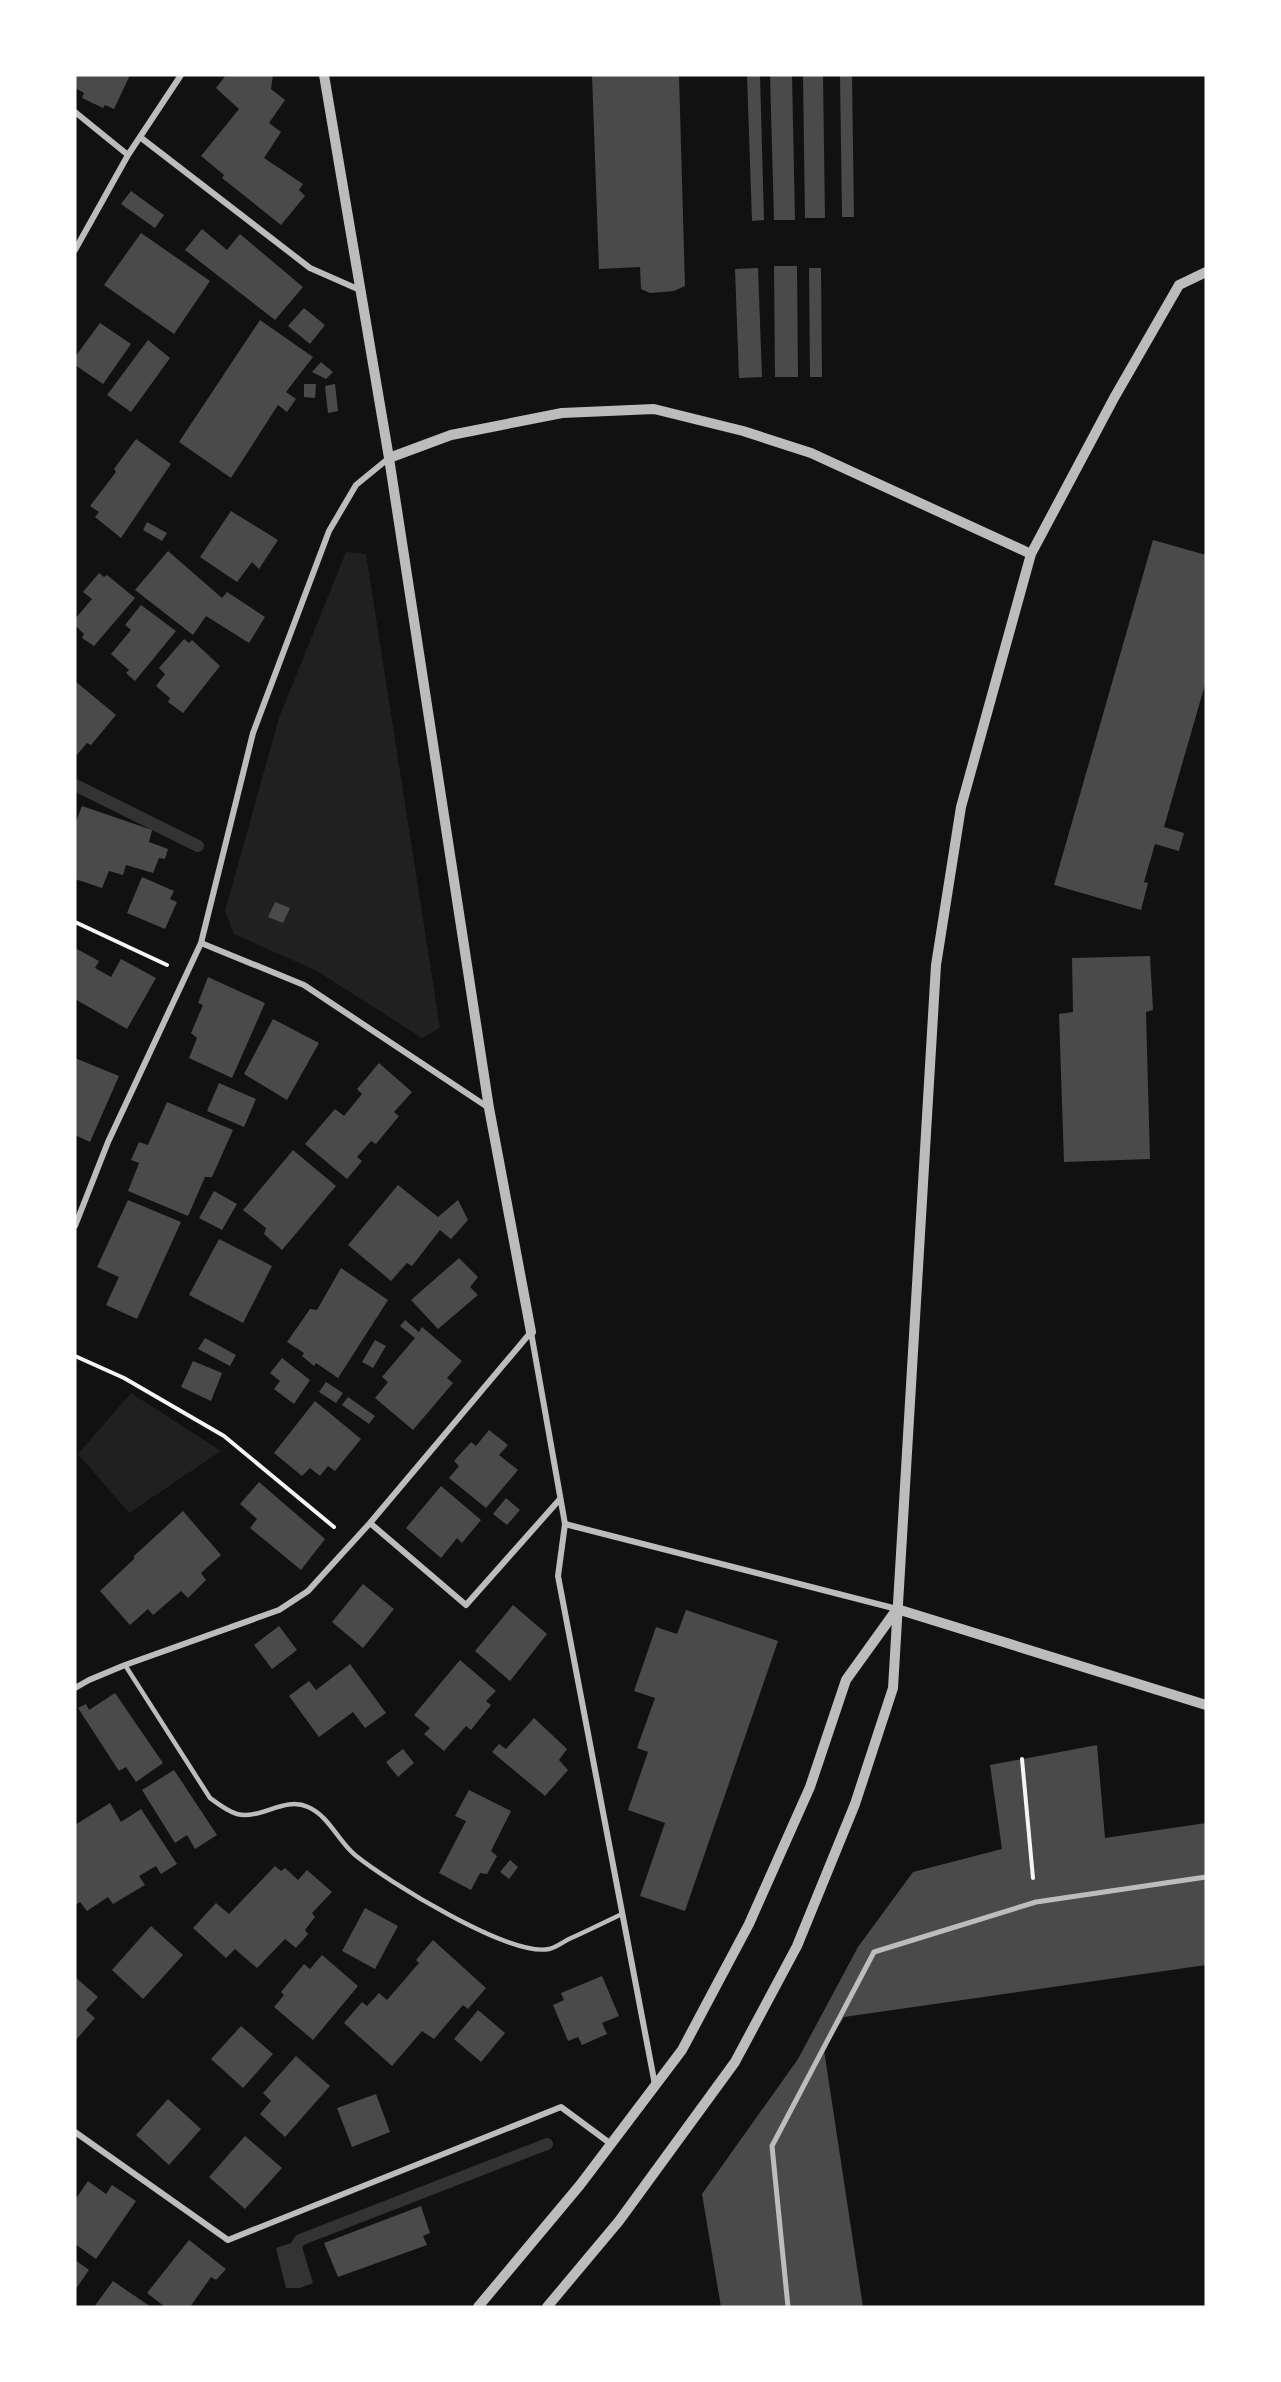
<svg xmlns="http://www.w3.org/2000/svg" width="1281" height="2382" viewBox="0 0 1281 2382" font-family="Overpass,sans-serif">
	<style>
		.green { fill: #202020 }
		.water { fill: #333 }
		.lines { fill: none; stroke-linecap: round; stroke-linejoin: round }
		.stream { stroke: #333; stroke-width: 12 }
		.building { fill: #4a4a4a }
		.path { stroke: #f5f5f5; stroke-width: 4 }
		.service { stroke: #bcbcbc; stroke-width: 4.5 }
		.pedestrian { stroke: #bcbcbc; stroke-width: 5 }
		.minor { stroke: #bcbcbc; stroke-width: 6 }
		.tertiary { stroke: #bcbcbc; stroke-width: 10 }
	</style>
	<rect width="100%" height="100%" fill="#111"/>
	<path class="green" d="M346,552L366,554L440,1028L422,1038L317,971L234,934L225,911L279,718Z
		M131,1393L221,1451L129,1513L78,1454Z"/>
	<path class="water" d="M300,2240L313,2283L300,2288H286L276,2248Z"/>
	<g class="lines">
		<path class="stream" d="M75,785L198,846
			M292,2252L300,2240L547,2144"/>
	</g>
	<path class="building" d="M75,75H130L114,109L105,105L103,108L82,98L84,93L75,88Z
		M226,75H273L271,89L285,100L269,123L281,132L264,158L303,184L299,190L305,196L281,225L222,178L224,175L201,156L239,109L216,88Z
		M592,75H679L685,286L674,291L650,293L641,289L640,267L599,269Z
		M747,75H760L764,220L752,221Z
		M770,75H792L795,220H774Z
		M803,75H823L825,218H805Z
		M840,75H852L854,217H842Z
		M131,191L164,215L155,228L121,204Z
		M202,229L227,250L240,234L303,287L275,320L185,250Z
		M141,233L210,281L174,334L104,285Z
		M774,266H797L798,377H775Z
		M758,268L762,377L739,378L735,269Z
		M809,268H821L822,377H810Z
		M304,308L325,325L310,344L288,326Z
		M260,320L313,357L286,392L296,399L287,412L278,405L231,478L179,442Z
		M100,323L131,344L103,384L75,365V357Z
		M148,340L170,358L131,412L107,395Z
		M321,362L333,372L326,379L312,372Z
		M304,384H316L315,398L304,397Z
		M335,384L338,411L328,413L325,386Z
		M136,439L171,464L121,538L95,517L99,512L90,506L116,472L114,469Z
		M231,511L278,540L259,569L252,562L237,582L200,557Z
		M147,522L167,533L162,541L143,530Z
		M1153,540L1206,555V681L1164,827L1184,833L1179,851L1155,844L1144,882L1148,883L1141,910L1054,885Z
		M168,551L222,598L227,592L265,617L249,643L206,616L193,635L135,590Z
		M99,573L104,577L107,575L135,598L94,646L82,638L84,634L75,625V619L92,599L83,592Z
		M141,605L176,631L135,681L126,673L129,670L111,654L131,630L125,625Z
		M184,639L189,643L192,640L220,666L183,713L168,702L170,698L156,686L165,674L159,668Z
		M75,681L116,715L91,745L87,743L75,757Z
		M82,806L152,830L149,842L168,849L165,859L159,858L153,873L126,865L123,875L109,871L102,888L75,879V824Z
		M142,877L174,891L170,899L177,902L165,929L127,913Z
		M275,902L290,908L283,923L268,917Z
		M75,948L99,961L95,968L111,977L121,959L156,978L127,1029L75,999Z
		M1150,956L1153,1010L1146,1012L1150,1159L1064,1162L1059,1014L1073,1012L1072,958Z
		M208,977L265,1003L232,1078L189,1058L197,1038L191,1033L203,1005L198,1003Z
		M273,1019L319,1043L287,1100L244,1074Z
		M75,1058L119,1076L90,1142L75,1135Z
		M379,1063L412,1092L394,1112L399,1116L376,1144L371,1141L357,1157L362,1161L347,1179L305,1144L335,1109L344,1116L362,1094L357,1089Z
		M219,1083L256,1099L244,1127L207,1111Z
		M167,1102L233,1130L212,1177H205L188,1216L128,1191L139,1163L131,1160L139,1142L148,1145Z
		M293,1150L336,1186L282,1250L264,1234L266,1228L243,1210Z
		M398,1185L438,1217L458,1200L468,1220L451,1239L440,1230L412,1266L407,1263L391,1281L348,1245Z
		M214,1191L237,1204L222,1230L199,1218Z
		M128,1200L181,1222L137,1319L106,1305L119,1277L97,1267Z
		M219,1239L272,1266L243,1323L189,1295Z
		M459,1258L478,1277L470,1287L478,1295L438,1329L411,1300Z
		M341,1268L388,1300L338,1378L316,1363L314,1366L302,1356L304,1353L287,1342L310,1309L317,1310Z
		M405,1320L419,1332L422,1327L462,1361L447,1378L453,1383L413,1430L375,1398L388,1382L382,1377L415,1338L400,1326Z
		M205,1338L236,1355L230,1366L198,1349Z
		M375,1340L386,1346L373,1368L362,1362Z
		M282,1358L310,1380L294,1404L274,1389L280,1381L270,1373Z
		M193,1361L222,1373L211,1401L181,1387Z
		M326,1382L343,1393L336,1403L319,1392Z
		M348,1397L375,1416L369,1424L342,1405Z
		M315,1401L361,1439L335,1471L328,1466L320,1476L310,1468L302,1476L274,1453Z
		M489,1430L508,1445L499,1455L518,1470L486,1508L449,1478L459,1466L454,1461L471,1442L476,1446Z
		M259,1482L325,1539L301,1570L250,1528L257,1519L240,1504Z
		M441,1486L481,1520L462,1543L457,1538L441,1558L406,1528Z
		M506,1498L520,1510L507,1525L493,1514Z
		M183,1511L221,1555L201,1573L206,1580L188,1598L181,1591L153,1615L148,1609L130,1625L100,1591L134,1559V1556Z
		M363,1584L394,1609L363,1648L332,1622Z
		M513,1605L547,1634L510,1681L475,1651Z
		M686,1610L778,1641L685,1911L640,1896L665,1823L628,1810L648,1752L637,1748L655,1698L634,1691L656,1627L677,1634Z
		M279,1626L297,1650L272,1669L254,1645Z
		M460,1660L496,1691L486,1701L491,1705L471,1730L466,1726L444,1751L424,1734L430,1728L414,1715Z
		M350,1664L386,1713L365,1728L353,1712L319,1737L289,1696L309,1681L316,1690Z
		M115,1693L163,1763L136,1782L126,1767L119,1771L78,1708L86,1704L89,1710Z
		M534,1718L567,1749L559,1760L568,1770L545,1796L492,1752L499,1744L506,1749Z
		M1097,1745L1105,1838L1206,1823V1965L844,2017L824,2050L863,2307H721L702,2194L798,2059L858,1947L913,1872L1002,1849L990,1765Z
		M403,1749L414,1763L398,1777L386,1762Z
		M174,1770L217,1835L195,1849L187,1835L175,1843L142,1790Z
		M469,1790L511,1811L491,1851L497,1856L487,1874L480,1873L471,1890L439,1873L466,1821L455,1816Z
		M110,1803L121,1822L141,1809L177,1864L161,1874L156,1866L139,1876L145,1885L113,1904L108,1897L87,1911L80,1902L75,1905V1825Z
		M510,1860L518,1867L509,1879L500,1872Z
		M275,1866L281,1871L285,1868L298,1880L307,1870L332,1892L312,1913L315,1917L305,1930L308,1934L296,1948L285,1939L257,1968L235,1949L226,1958L193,1928L216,1903L229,1914Z
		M365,1908L398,1926L375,1969L342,1951Z
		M151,1926L183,1955L143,1999L112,1970Z
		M433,1940L486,1988L468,2009L463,2005L434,2039L422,2031L392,2066L344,2023L362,2002L367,2006L379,1993L387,2000L419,1963L416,1960Z
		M322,1955L358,1986L313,2040L274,2007L284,1995L281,1992L304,1964L310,1969Z
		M602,1976L619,2016L602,2023L607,2034L582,2045L578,2037L568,2041L553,2005L564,2000L561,1993Z
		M75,1977L98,1997L86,2010L95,2018L75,2041Z
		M478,2010L505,2033L481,2062L454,2039Z
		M241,2026L273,2054L243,2088L211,2059Z
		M296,2056L330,2086L285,2137L260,2114L271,2101L263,2093Z
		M376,2094L390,2132L352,2147L337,2108Z
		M168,2099L201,2129L169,2165L136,2135Z
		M245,2136L282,2168L245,2209L209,2177Z
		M88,2181L106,2194L112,2185L136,2201L96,2259L75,2244V2200Z
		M421,2206L430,2233L423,2236L427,2245L338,2277L324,2243Z
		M189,2240L226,2269L216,2280L211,2277L190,2307H165L147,2293Z
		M75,2260L89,2270L75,2290Z
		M113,2281L151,2307H94Z"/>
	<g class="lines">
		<path class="path" d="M75,922L167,965
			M75,1356L124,1378L224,1436L334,1527
			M1022,1759L1033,1878"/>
		<path class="service" d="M125,1665L210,1798C218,1804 227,1811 237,1814C261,1820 284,1796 308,1807C329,1816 338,1841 355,1855C387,1881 509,1957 549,1949C555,1948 563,1942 569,1939C587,1931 605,1922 622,1914"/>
		<path class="pedestrian" d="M788,2307L772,2146L874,1952L1036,1902L1206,1877"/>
		<path class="minor" d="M75,112L128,155
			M140,137L310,268L360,290
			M75,250L128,155L181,75
			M201,943L304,985L489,1108
			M75,1226L108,1142L201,943L253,733L329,531L356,485L389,458
			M531,1332L565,1524L897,1609
			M370,1523L466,1605L560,1499
			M565,1524L558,1576L655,2085
			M75,1688L89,1680L125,1665L279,1610L308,1591L370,1523L531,1332
			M75,2132L228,2240L561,2107L611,2144"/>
		<path class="tertiary" d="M324,75L389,458L489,1108L531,1332
			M389,458L451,435L562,413L654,409L743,431L811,453L1031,554
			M897,1609L1206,1705
			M478,2307L580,2185L682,2050L749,1924L810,1787L846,1680L897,1609
			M547,2307L619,2221L735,2062L797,1946L855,1804L893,1688L936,965L961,807L1031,554L1114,398L1179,285L1206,272"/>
	</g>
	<rect width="1281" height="2382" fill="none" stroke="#ffffff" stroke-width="153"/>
</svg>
